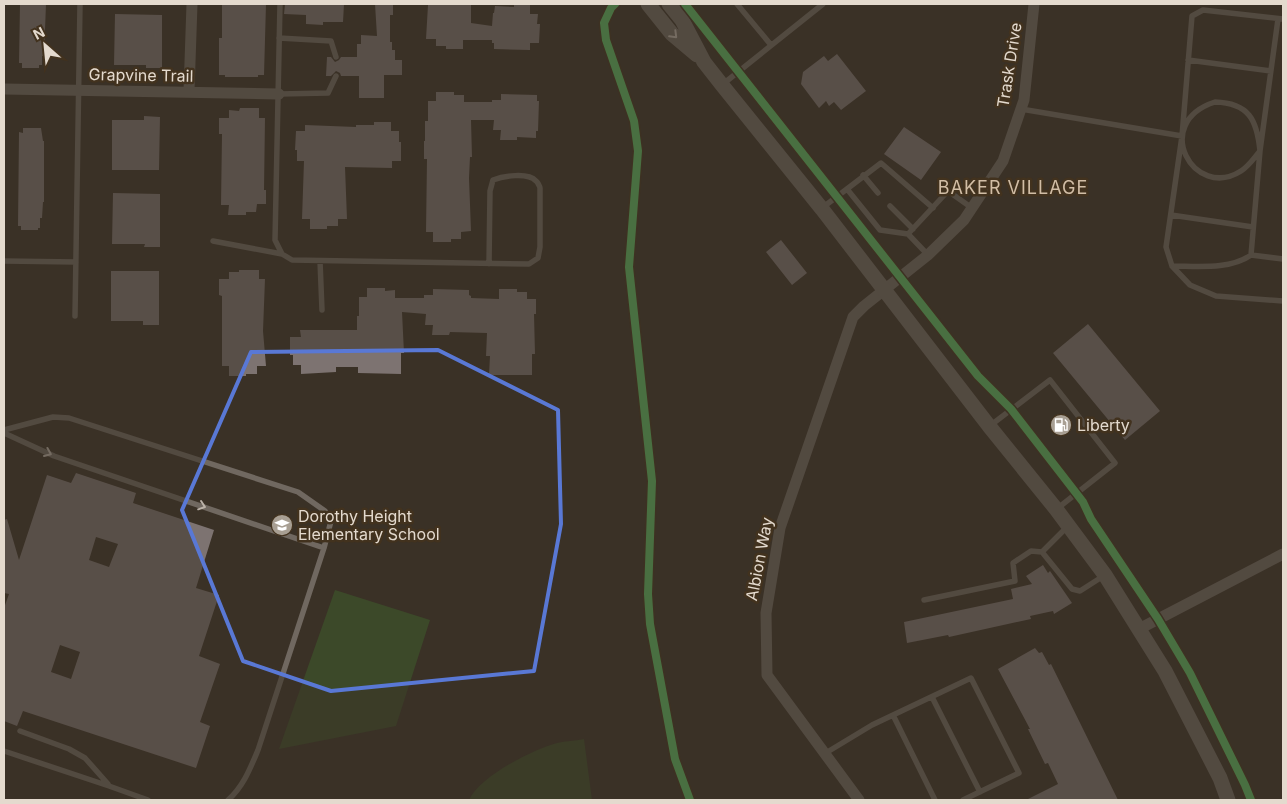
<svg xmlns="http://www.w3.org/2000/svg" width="1287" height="804" viewBox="0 0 1287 804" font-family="Inter,sans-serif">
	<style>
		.green { fill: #3c4929 }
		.building { fill: #7d7371; fill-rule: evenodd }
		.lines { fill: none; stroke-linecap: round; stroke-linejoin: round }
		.service { stroke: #706860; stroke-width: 5.5 }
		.minor { stroke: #706860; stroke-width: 11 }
		.tertiary { stroke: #706860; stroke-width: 15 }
		.cycleway-casing { stroke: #42321e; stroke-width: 11 }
		.cycleway { stroke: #5cba63; stroke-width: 8 }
		.oneway { stroke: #bbb2a8 }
		.marked { fill: none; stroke: #5978d5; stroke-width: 4; stroke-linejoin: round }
		.labels { text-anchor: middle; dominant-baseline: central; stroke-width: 5; stroke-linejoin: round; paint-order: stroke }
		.street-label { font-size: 16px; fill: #e4dace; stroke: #42321e }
		.poi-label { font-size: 16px; fill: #e4dace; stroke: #42321e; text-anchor: start }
		.neighbourhood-label { font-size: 18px; letter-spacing: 1px; fill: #d1bda5; stroke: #42321e }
	</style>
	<rect width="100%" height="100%" fill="#3a3126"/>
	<path class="green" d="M335,590L430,620L396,726L279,749Z
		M584,739L592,800H469C480,776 532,750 557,743C565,741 575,741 584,739Z"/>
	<path class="building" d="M20,4H46L44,56H42V65H39V68H22V63H19Z
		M222,4H266L264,75H258V77H225V75H219V38H222Z
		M285,4H344L343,22H323V25L306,24V15L284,14Z
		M375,4H393V15H390V42H392V50H395V60H402V75H384V98H359V76H341L340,73L336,71L331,76H326L327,57H331L335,62L339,60L341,57H357V44H361V35L377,36Z
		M436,4L471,5V23L492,26L493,13H494L495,6L514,7V4H530V14H538L537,24H540L539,43H530V50L494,49V43H492V40H463V49H446V46H436V39H426L428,5Z
		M115,14L162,15V68H146V65H114Z
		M837,54L866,91L841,110L834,102L829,106L826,101L819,108L801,84L803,72L824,56L828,61Z
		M436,92H454V95H464V102H492V100H501V94L537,95V101H539L538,131H536V138L517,137V140H500L501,130H493L494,120H471L472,157H470L469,178L471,231L461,232V239H451V242H433V232H426L427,159H424V141H425V121H428V101H436Z
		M240,108H259V118H265L264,190H266V204H257L256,212H246V215H228L229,205H221L222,134H219V118H229V110L239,111Z
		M144,116L160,117L159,170H112V120H144Z
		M374,122H391V131H399V142H401V161H392V168L345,167L347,219H338V226H327V229H310V219H302L304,161H297V150H295L296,131H305V125L356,127V125H374Z
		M904,127L941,152L921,180L884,154Z
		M23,128H41L43,141H44V202H43L42,218H40V228H38V230H21V226H18L19,132L23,133Z
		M113,193L160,194V247H144L145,244H112Z
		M781,240L807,273L792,285L766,252Z
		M239,270H259V279H265L263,331L266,366H257V374H246V376H229V366H222V296L219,295V279H229V272H239Z
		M111,271H159V325H143V321H111Z
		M367,288H385V291L395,290V298H424V295H433V289L469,290V295L471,296V298L499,299V289H517V292H527V299H536V314H534L535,354H532V375H489L490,356H486L487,333L450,332L449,335H432L433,325H425L426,314L402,312L404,353H401V374L358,373V367H336V372L301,374V365H293V355H290V337H301L300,330H357V316H359V297H367Z
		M1088,324L1160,411L1125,440L1053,353Z
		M76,473L136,493L133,503L214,530L196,588L219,595L199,656L220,664L200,722L210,726L196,768L23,711L17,726L4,721V608L9,594L4,593V520L7,519L19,560L47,475L71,483ZM96,537L118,544L109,567L89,560ZM60,645L80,652L71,679L51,672Z
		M1043,565L1048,573L1050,571L1072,603L1054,614L1053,611L1030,616L1031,619L949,637L948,635L907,643L904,622L1013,599L1011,589L1032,584L1026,576Z
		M1035,648L1039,653L1042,652L1049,665L1051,664L1118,800H1026L1058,784L1048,763L1045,764L1028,729H1030L998,669Z"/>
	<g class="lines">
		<path class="service" d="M280,4L275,240L282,254L292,260L529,264L538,258L540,247V188C540,187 537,181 536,181C528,172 503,176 493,180L490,191L489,264
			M737,4L771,45
			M279,38L331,41L336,57
			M1188,60L1271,71
			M723,84L823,4
			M279,94L328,93L336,76
			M1215,102C1249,103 1257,120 1260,151C1254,158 1249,166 1241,171C1194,201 1150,123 1215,102Z
			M1021,109L1182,136L1192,16L1203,10L1283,19
			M1182,136L1166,247L1172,266L1190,285L1216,296L1283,301
			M863,175L878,193
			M847,189L880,230L908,234
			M890,206L913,229
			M822,208L881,163L933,208
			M1171,215L1253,227
			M213,241L282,254
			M928,255L908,234L948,191L972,208
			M1251,255L1283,259
			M4,261L76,262
			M320,261L322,310
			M1172,266C1197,266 1230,270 1251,255L1260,151L1278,19
			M75,316L80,4
			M991,425L1050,380L1115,463L1058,508
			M4,430L53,417L69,418L298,492L325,511L331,521L324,548L258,750C250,769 243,787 228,800
			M4,433L54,456L324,548
			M1067,527L1042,552L1072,589L1080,591L1105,575
			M924,600L1015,581L1013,563L1031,551L1042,552
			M932,697L980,792
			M893,715L935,800
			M20,731L69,749L85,758L108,784
			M4,751L109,786L148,800
			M824,754L872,725L971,678L1019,773L963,800"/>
		<path class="minor" d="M4,89L279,94
			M189,91L192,4
			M1139,629L1283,554
			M859,800L767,675L766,613L780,528L853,317L864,306L928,255L964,220L1003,161L1024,100L1034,4"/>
		<path class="tertiary" d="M648,4L672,34L697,55
			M669,4L682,20L704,62L722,85L822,209L989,426L1056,509L1105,575L1165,671L1220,778L1228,800"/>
		<g class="cycleway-casing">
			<path id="cycleway" d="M615,4L611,8L604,23L606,40L634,121L638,151L629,267L652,481L648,594L650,624L675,759L690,800
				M685,4L978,376L1011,409L1083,502L1091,519L1158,619L1190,673L1245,785L1251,800"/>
		</g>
		<use href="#cycleway" class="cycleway"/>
	</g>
	<defs><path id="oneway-chevron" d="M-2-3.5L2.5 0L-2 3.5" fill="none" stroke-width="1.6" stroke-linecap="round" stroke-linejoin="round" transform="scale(1.25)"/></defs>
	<g class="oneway">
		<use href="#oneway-chevron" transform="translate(674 35) rotate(45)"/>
		<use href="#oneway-chevron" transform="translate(48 453) rotate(23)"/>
		<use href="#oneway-chevron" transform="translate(202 506) rotate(19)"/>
	</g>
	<path d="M0 0H1287V804H0ZM438,350L558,410L561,524L534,671L331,691L243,661L182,510L251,352Z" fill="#3a3126" fill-opacity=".55" fill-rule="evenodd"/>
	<path class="marked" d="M438,350L558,410L561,524L534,671L331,691L243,661L182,510L251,352Z"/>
	<defs>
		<g id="fuel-disc" transform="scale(1.125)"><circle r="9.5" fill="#a89f93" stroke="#42321e"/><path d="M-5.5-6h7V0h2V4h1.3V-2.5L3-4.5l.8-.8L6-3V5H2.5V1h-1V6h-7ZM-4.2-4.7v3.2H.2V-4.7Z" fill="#fff"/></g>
		<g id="school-disc" transform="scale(1.125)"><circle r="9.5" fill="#a89f93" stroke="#42321e"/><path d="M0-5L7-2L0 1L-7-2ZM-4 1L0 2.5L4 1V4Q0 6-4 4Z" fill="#fff"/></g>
	</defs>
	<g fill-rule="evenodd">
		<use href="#fuel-disc" x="1061" y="425"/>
		<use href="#school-disc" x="282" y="525"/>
	</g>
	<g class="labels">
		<g class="street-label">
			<text transform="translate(1009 65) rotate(-81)">Trask Drive</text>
			<text transform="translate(141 75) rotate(1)">Grapvine Trail</text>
			<text transform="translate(759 559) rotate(-79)">Albion Way</text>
		</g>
		<g class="poi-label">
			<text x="1077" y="425">Liberty</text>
			<text x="298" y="516">Dorothy Height<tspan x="298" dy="18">Elementary School</tspan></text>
		</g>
		<g class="neighbourhood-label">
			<text x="1013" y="187">BAKER VILLAGE</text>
		</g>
	</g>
	<rect width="1287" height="804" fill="none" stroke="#e4dace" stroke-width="10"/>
	<g transform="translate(45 45) rotate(333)" stroke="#42321e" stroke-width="4" paint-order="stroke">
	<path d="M0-4L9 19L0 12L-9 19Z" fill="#e4dace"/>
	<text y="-8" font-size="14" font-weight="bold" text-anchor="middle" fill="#e4dace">N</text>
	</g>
</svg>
